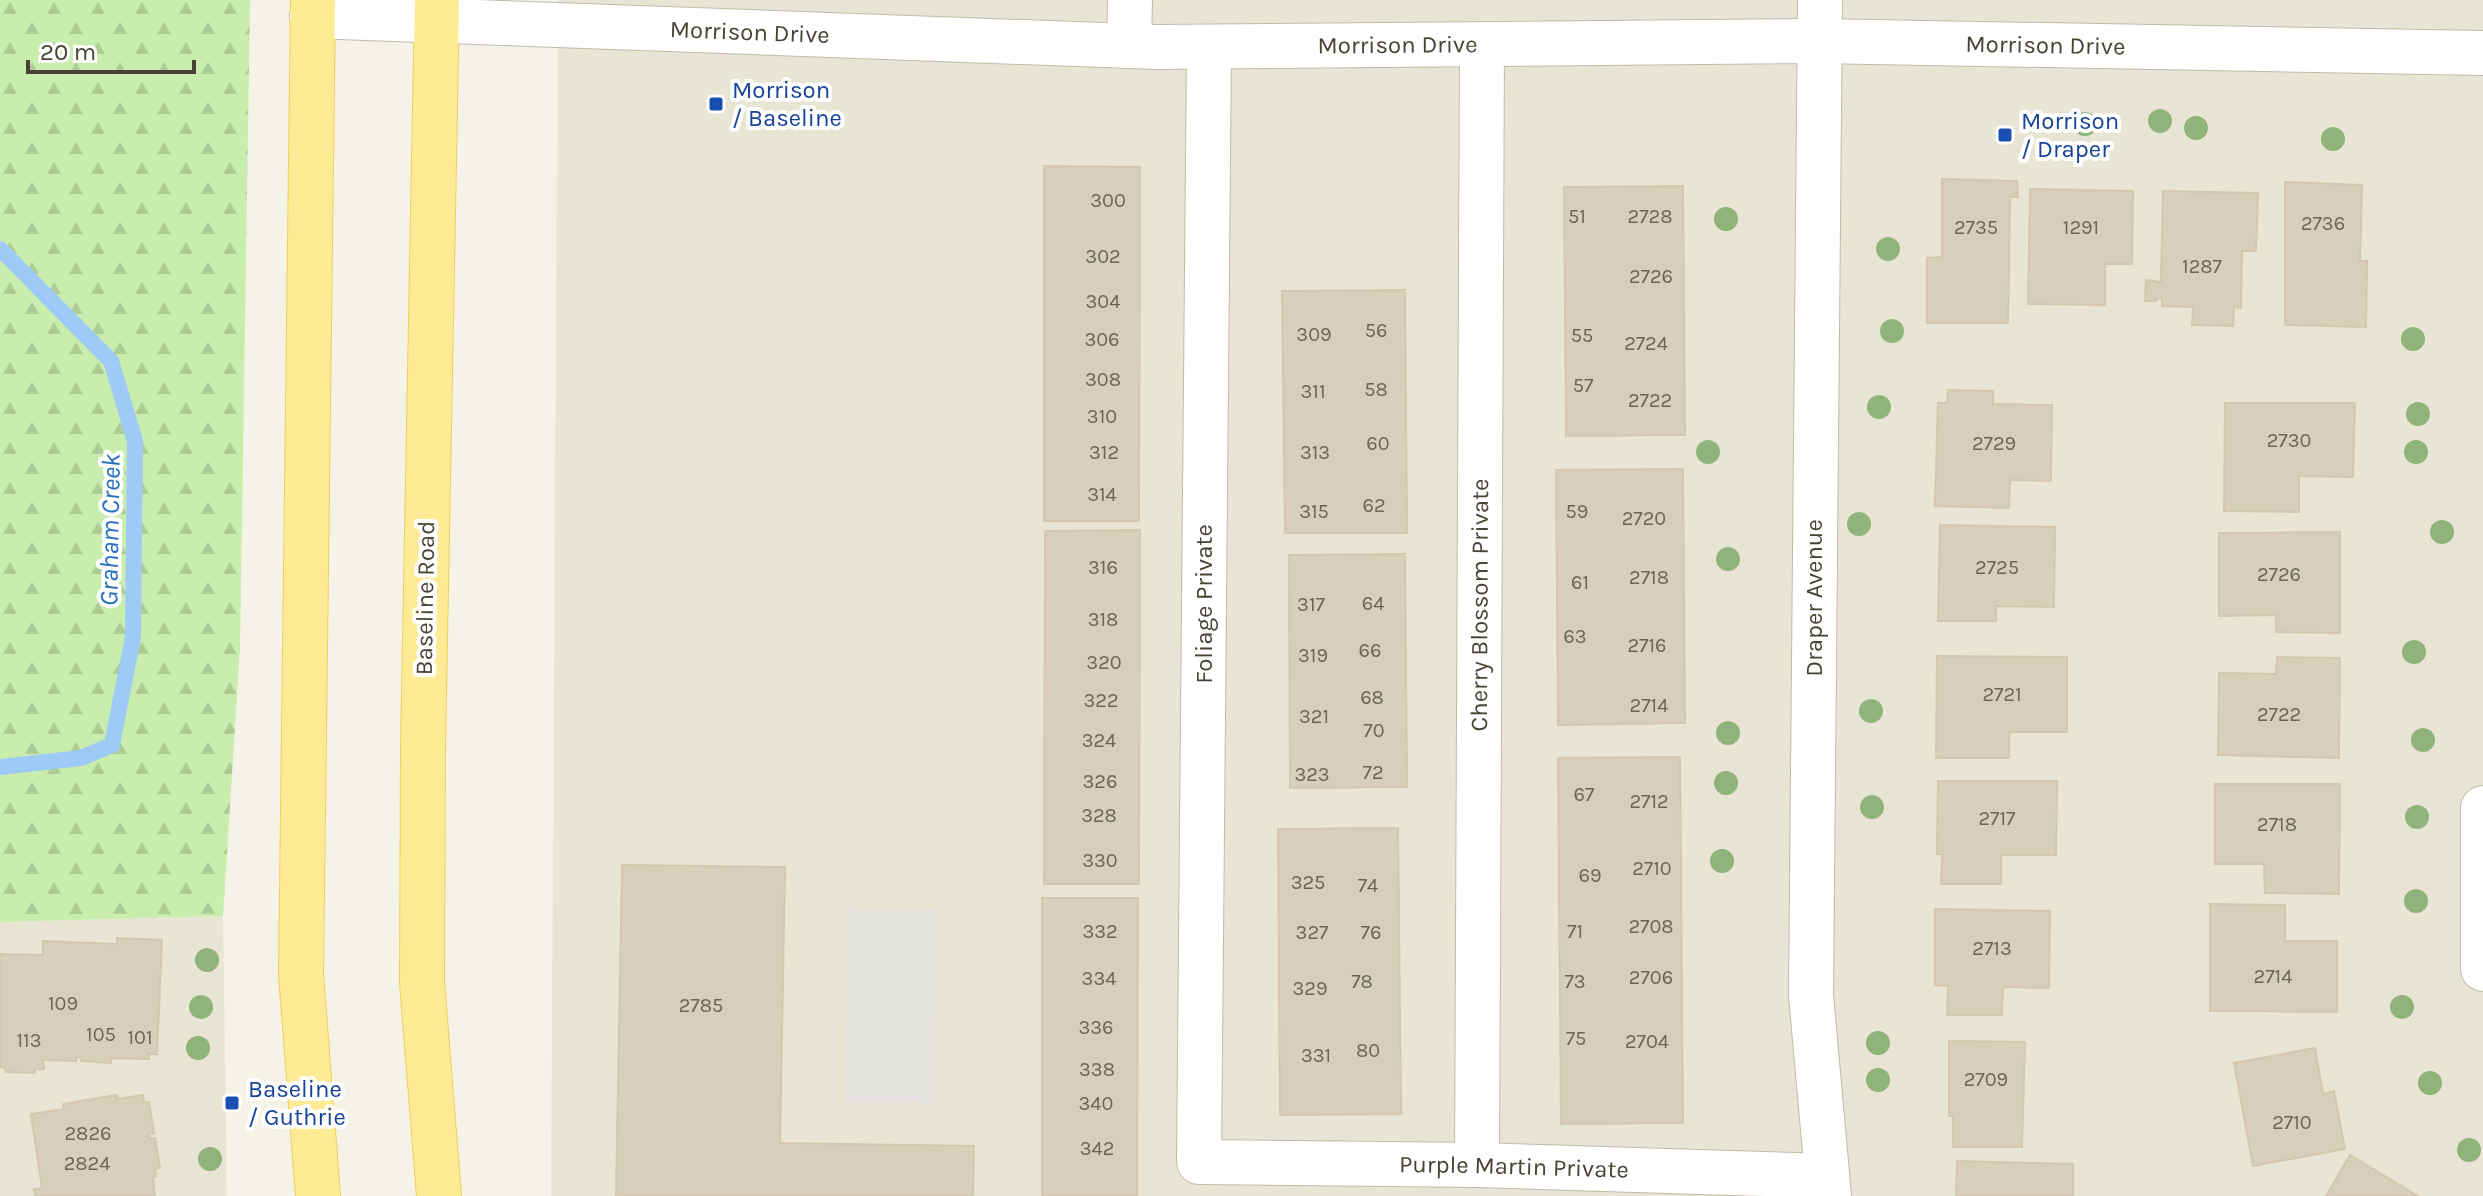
<svg xmlns="http://www.w3.org/2000/svg" width="2483" height="1196" viewBox="0 0 2483 1196" font-family="Karla,sans-serif">
	<style>
		.residential { fill: #e9e5d4 }
		.forest { fill: url(#forest-firs) }
		.parking { fill: #e5e3df }
		.lines { fill: none; stroke-linecap: round; stroke-linejoin: round }
		.stream { stroke: #9ecaf7; stroke-width: 16 }
		.building { fill: #d7cfbb; stroke: #d3c8ad; stroke-width: 2 }
		.minor-casing { stroke: #c1bba8; stroke-width: 46 }
		.major-casing { stroke: #eed05b; stroke-width: 46 }
		.minor { stroke: #fff; stroke-width: 44 }
		.major { stroke: #ffeb95; stroke-width: 44 }
		.tree { fill: #90b37b }
		.transit-dot { fill: #1a4fb4; stroke: #fff; stroke-width: 3 }
		.labels { text-anchor: middle; dominant-baseline: central; stroke-width: 8; stroke-linejoin: round; paint-order: stroke }
		.number-label { font-size: 20px; fill: #6c6656 }
		.street-label { font-size: 24px; fill: #484335; stroke: #fff }
		.transit-label { font-size: 24px; fill: #164399; stroke: #fff; text-anchor: start }
		.water-label { font-size: 26px; font-style: italic; fill: #246fbe; stroke: #fff }
	</style>
	<defs>
		<pattern id="forest-firs" width="22" height="20" patternUnits="userSpaceOnUse" patternTransform="scale(2)"><rect width="22" height="20" fill="#c9edac"/><path d="M5 1l3.5 6h-7zM16 11l3.5 6h-7z" fill="#aecc95"/></pattern>
	</defs>
	<rect width="100%" height="100%" fill="#f5f2e7"/>
	<path class="residential" d="M558,0H2483V1196H551Z
		M223,916L227,1196H0V922Z"/>
	<path class="forest" d="M0,0H250L240,648L223,916L0,922Z"/>
	<path class="parking" d="M848,909L936,910L934,1103L846,1102Z"/>
	<g class="lines">
		<path class="stream" d="M0,249L111,361L135,441L133,637L112,745L81,758L0,767"/>
	</g>
	<path class="building" d="M1044,166L1140,167L1139,521H1044Z
		M1942,179L2017,181L2018,197H2010L2008,323H1927V258L1942,257Z
		M2285,182L2362,185L2360,261H2367L2366,327L2285,325Z
		M1683,186L1685,435L1566,436L1564,187Z
		M2030,189L2133,191L2132,264H2105V305L2028,304Z
		M2163,191L2258,193L2256,251H2242L2241,308L2234,307L2233,326L2192,325L2193,307L2162,306V298L2156,299V301H2145L2146,280L2161,282Z
		M1405,290L1407,533H1285L1282,291Z
		M1948,390L1993,391V404L2052,405L2051,481L2010,480L2009,508L1935,506L1938,403H1947Z
		M2225,403H2355L2353,477L2299,476V512L2224,511Z
		M1683,469L1685,723L1558,725L1556,470Z
		M1940,525L2055,527L2054,607L1996,606V621H1938Z
		M1140,530L1139,884H1044L1045,531Z
		M2340,532V633L2276,632V615L2219,616V533Z
		M1405,554L1407,787L1290,788L1289,555Z
		M1937,656L2067,657V732H2009V758H1936Z
		M2277,657L2340,658L2339,758L2218,755L2219,673L2276,674Z
		M1680,757L1683,1123L1561,1124L1558,758Z
		M1938,781H2057L2056,855H2001V884H1941L1942,854H1937Z
		M2215,784H2340L2339,894L2265,893L2264,864H2215Z
		M1398,828L1401,1114L1280,1115L1278,829Z
		M622,865L785,867L780,1143L974,1146L973,1196H616Z
		M1042,898H1138L1137,1196H1042Z
		M2210,904L2285,905V941H2337V1012L2210,1011Z
		M1935,909L2050,911L2049,988L2003,987L2002,1015H1947L1948,986L1935,985Z
		M117,938L162,940L157,1054H149V1059L111,1058V1063L81,1061V1058L76,1057V1061L43,1060L44,1069H35V1073L6,1072L5,1068L0,1067V954L43,955V941L117,944Z
		M1949,1041L2025,1042L2022,1147H1953V1116H1949Z
		M2315,1048L2323,1094L2334,1091L2345,1149L2253,1166L2234,1063Z
		M117,1095L118,1099L143,1095L144,1103L149,1102L154,1133L149,1134L150,1139L155,1138L160,1168L155,1169L156,1176L153,1177L155,1196H35L34,1189L42,1188L31,1114L64,1109L63,1104Z
		M2350,1155L2418,1196H2326Z
		M1957,1161L2073,1164V1196H1956Z"/>
	<g class="lines">
		<g class="minor-casing">
			<g id="minor">
				<path d="M1820,0L1811,995L1829,1196"/>
				<path id="s1" d="M312,16L1157,47L1818,41L2483,53"/>
				<path d="M1129,46L1130,0"/>
				<path id="s2" d="M1209,47L1199,1162L1477,1165L1827,1176"/>
				<path d="M2483,808V969"/>
				<path id="s3" d="M1477,1165L1482,44"/>
			</g>
		</g>
		<g class="major-casing">
			<path id="major" d="M313,0L301,974L318,1196
				M437,0L423,747L422,982L439,1196"/>
		</g>
		<use href="#minor" class="minor"/>
		<use href="#major" class="major"/>
	</g>
	<g class="tree">
		<circle cx="2160" cy="121" r="12"/>
		<circle cx="2085" cy="124" r="12"/>
		<circle cx="2196" cy="128" r="12"/>
		<circle cx="2333" cy="139" r="12"/>
		<circle cx="1726" cy="219" r="12"/>
		<circle cx="1888" cy="249" r="12"/>
		<circle cx="1892" cy="331" r="12"/>
		<circle cx="2413" cy="339" r="12"/>
		<circle cx="1879" cy="407" r="12"/>
		<circle cx="2418" cy="414" r="12"/>
		<circle cx="1708" cy="452" r="12"/>
		<circle cx="2416" cy="452" r="12"/>
		<circle cx="1859" cy="524" r="12"/>
		<circle cx="2442" cy="532" r="12"/>
		<circle cx="1728" cy="559" r="12"/>
		<circle cx="2414" cy="652" r="12"/>
		<circle cx="1871" cy="711" r="12"/>
		<circle cx="1728" cy="733" r="12"/>
		<circle cx="2423" cy="740" r="12"/>
		<circle cx="1726" cy="783" r="12"/>
		<circle cx="1872" cy="807" r="12"/>
		<circle cx="2417" cy="817" r="12"/>
		<circle cx="1722" cy="861" r="12"/>
		<circle cx="2416" cy="901" r="12"/>
		<circle cx="207" cy="960" r="12"/>
		<circle cx="201" cy="1007" r="12"/>
		<circle cx="2402" cy="1007" r="12"/>
		<circle cx="1878" cy="1043" r="12"/>
		<circle cx="198" cy="1048" r="12"/>
		<circle cx="1878" cy="1080" r="12"/>
		<circle cx="2430" cy="1083" r="12"/>
		<circle cx="2469" cy="1150" r="12"/>
		<circle cx="210" cy="1159" r="12"/>
	</g>
	<g class="transit-dot">
		<rect x="708" y="96" width="16" height="16" rx="4"/>
		<rect x="1997" y="127" width="16" height="16" rx="4"/>
		<rect x="224" y="1095" width="16" height="16" rx="4"/>
	</g>
	<g class="labels">
		<g class="number-label">
			<text x="1108" y="200">300</text>
			<text x="1577" y="216">51</text>
			<text x="1650" y="216">2728</text>
			<text x="2323" y="223">2736</text>
			<text x="1976" y="227">2735</text>
			<text x="2081" y="227">1291</text>
			<text x="1103" y="256">302</text>
			<text x="2202" y="266">1287</text>
			<text x="1651" y="276">2726</text>
			<text x="1103" y="301">304</text>
			<text x="1376" y="330">56</text>
			<text x="1314" y="334">309</text>
			<text x="1582" y="335">55</text>
			<text x="1102" y="339">306</text>
			<text x="1646" y="343">2724</text>
			<text x="1103" y="379">308</text>
			<text x="1583" y="385">57</text>
			<text x="1376" y="389">58</text>
			<text x="1313" y="391">311</text>
			<text x="1650" y="400">2722</text>
			<text x="1102" y="416">310</text>
			<text x="2289" y="440">2730</text>
			<text x="1378" y="443">60</text>
			<text x="1994" y="443">2729</text>
			<text x="1104" y="452">312</text>
			<text x="1315" y="452">313</text>
			<text x="1102" y="494">314</text>
			<text x="1374" y="505">62</text>
			<text x="1314" y="511">315</text>
			<text x="1577" y="511">59</text>
			<text x="1644" y="518">2720</text>
			<text x="1103" y="567">316</text>
			<text x="1997" y="567">2725</text>
			<text x="2279" y="574">2726</text>
			<text x="1649" y="577">2718</text>
			<text x="1580" y="582">61</text>
			<text x="1373" y="603">64</text>
			<text x="1311" y="604">317</text>
			<text x="1103" y="619">318</text>
			<text x="1575" y="636">63</text>
			<text x="1647" y="645">2716</text>
			<text x="1370" y="650">66</text>
			<text x="1313" y="655">319</text>
			<text x="1104" y="662">320</text>
			<text x="2002" y="694">2721</text>
			<text x="1372" y="697">68</text>
			<text x="1101" y="700">322</text>
			<text x="1649" y="705">2714</text>
			<text x="2279" y="714">2722</text>
			<text x="1314" y="716">321</text>
			<text x="1374" y="730">70</text>
			<text x="1099" y="740">324</text>
			<text x="1373" y="772">72</text>
			<text x="1312" y="774">323</text>
			<text x="1100" y="781">326</text>
			<text x="1584" y="794">67</text>
			<text x="1649" y="801">2712</text>
			<text x="1099" y="815">328</text>
			<text x="1997" y="818">2717</text>
			<text x="2277" y="824">2718</text>
			<text x="1100" y="860">330</text>
			<text x="1652" y="868">2710</text>
			<text x="1590" y="875">69</text>
			<text x="1308" y="882">325</text>
			<text x="1368" y="885">74</text>
			<text x="1651" y="926">2708</text>
			<text x="1100" y="931">332</text>
			<text x="1575" y="931">71</text>
			<text x="1312" y="932">327</text>
			<text x="1371" y="932">76</text>
			<text x="1992" y="948">2713</text>
			<text x="2273" y="976">2714</text>
			<text x="1651" y="977">2706</text>
			<text x="1099" y="978">334</text>
			<text x="1362" y="981">78</text>
			<text x="1575" y="981">73</text>
			<text x="1310" y="988">329</text>
			<text x="63" y="1003">109</text>
			<text x="701" y="1005">2785</text>
			<text x="1096" y="1027">336</text>
			<text x="101" y="1034">105</text>
			<text x="140" y="1037">101</text>
			<text x="1576" y="1038">75</text>
			<text x="29" y="1040">113</text>
			<text x="1647" y="1041">2704</text>
			<text x="1368" y="1050">80</text>
			<text x="1316" y="1055">331</text>
			<text x="1097" y="1069">338</text>
			<text x="1986" y="1079">2709</text>
			<text x="1096" y="1103">340</text>
			<text x="2292" y="1122">2710</text>
			<text x="88" y="1133">2826</text>
			<text x="1097" y="1148">342</text>
			<text x="87" y="1163">2824</text>
		</g>
		<g class="street-label">
			<text stroke="none"><textPath href="#s1" startOffset="438">Morrison Drive</textPath></text>
			<text stroke="none"><textPath href="#s1" startOffset="1734">Morrison Drive</textPath></text>
			<text stroke="none"><textPath href="#s1" startOffset="1086">Morrison Drive</textPath></text>
			<text transform="translate(425 598) rotate(-89)">Baseline Road</text>
			<text transform="translate(1814 598) rotate(-90)">Draper Avenue</text>
			<text transform="translate(1204 604) rotate(-90)">Foliage Private</text>
			<text stroke="none"><textPath href="#s3" startOffset="560">Cherry Blossom Private</textPath></text>
			<text stroke="none"><textPath href="#s2" startOffset="1430">Purple Martin Private</textPath></text>
		</g>
		<g class="transit-label">
			<text x="732" y="90">Morrison<tspan x="732" dy="28">/ Baseline</tspan></text>
			<text x="2021" y="121">Morrison<tspan x="2021" dy="28">/ Draper</tspan></text>
			<text x="248" y="1089">Baseline<tspan x="248" dy="28">/ Guthrie</tspan></text>
		</g>
		<g class="water-label">
			<text transform="translate(110 530) rotate(-89)">Graham Creek</text>
		</g>
	</g>
	<path d="M28 60v12h166v-12" fill="none" stroke="#484335" stroke-width="4"/>
	<text x="40" y="60" font-size="24" fill="#484335" stroke="#ffffff" stroke-width="6" paint-order="stroke">20 m</text>
</svg>
